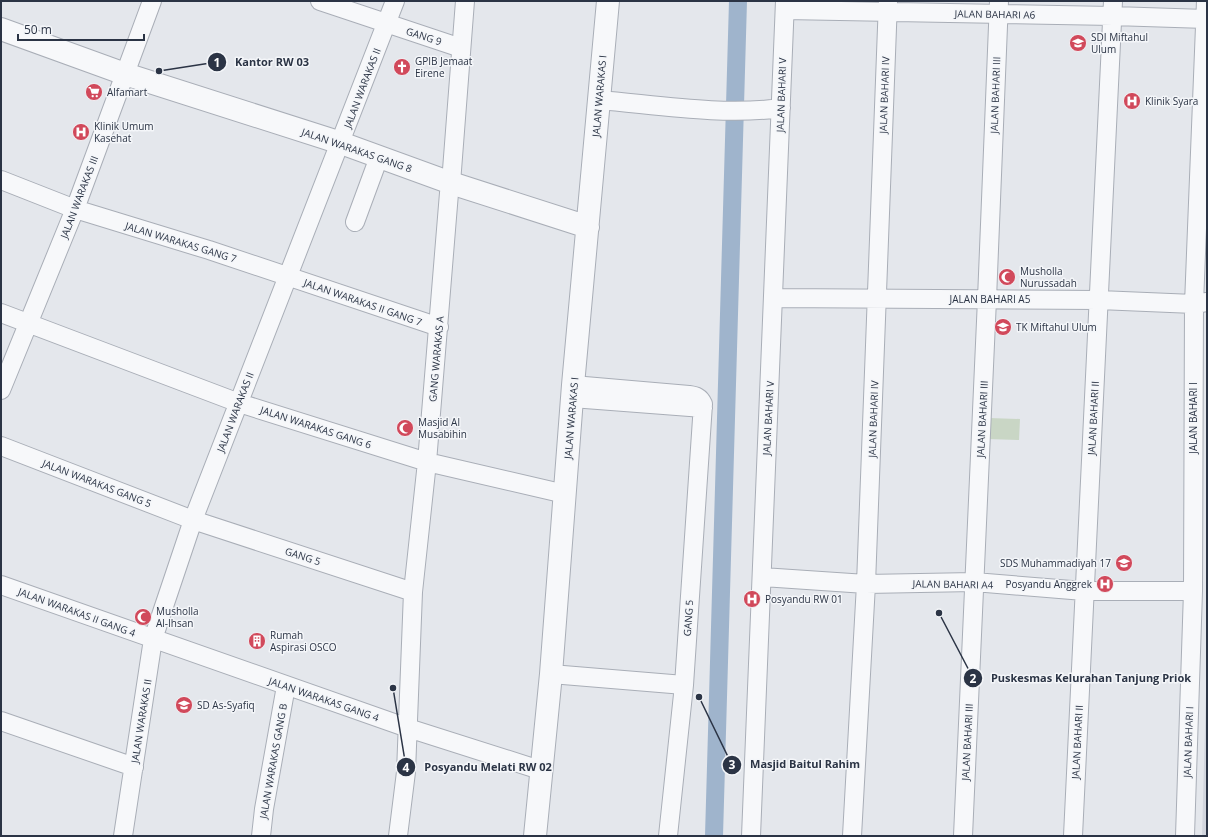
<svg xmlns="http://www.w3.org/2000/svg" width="1208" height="837" viewBox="0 0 1208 837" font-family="'Open Sans',sans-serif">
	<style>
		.built { fill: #d2d6de }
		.green { fill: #c9d6c5 }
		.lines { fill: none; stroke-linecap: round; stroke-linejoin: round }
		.canal { stroke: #9fb4cc; stroke-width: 18 }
		.minor-casing { stroke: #a9aeb7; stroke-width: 20 }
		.tertiary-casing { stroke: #a9aeb7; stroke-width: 24 }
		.minor { stroke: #f7f8fa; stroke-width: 18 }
		.tertiary { stroke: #f7f8fa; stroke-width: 22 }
		.labels { text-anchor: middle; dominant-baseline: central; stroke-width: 3; stroke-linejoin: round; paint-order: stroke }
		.street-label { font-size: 10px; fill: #2b3445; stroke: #f4f6f9 }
		.poi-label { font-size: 10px; fill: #2b3445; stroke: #f4f6f9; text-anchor: start }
		.leader { fill: none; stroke: #2b3445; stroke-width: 1.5 }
		.callout-dot { fill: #2b3445; stroke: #f4f6f9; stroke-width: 1.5 }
		.mark-label { font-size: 12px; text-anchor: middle; font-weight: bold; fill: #fff }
		.callout-label { font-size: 11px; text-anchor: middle; font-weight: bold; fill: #2b3445; stroke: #f4f6f9; stroke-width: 3; stroke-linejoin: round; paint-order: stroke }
	</style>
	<rect width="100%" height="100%" fill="#e4e7ec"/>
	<path class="built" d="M1207,656V836H1202Z"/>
	<path class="green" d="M989,418L1020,419L1019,440L987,439Z"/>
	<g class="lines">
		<path class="canal" d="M714,836L738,1"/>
		<g class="minor-casing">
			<path id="minor" d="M320,1L461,48
				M785,10L1113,16L1206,19
				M599,100C658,105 722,116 781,108
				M1,180L75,209L209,250L439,327
				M355,222L379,157
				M774,298L1099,300L1194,304L1207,302
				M1,313L239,403L427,462L565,494
				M573,385L689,395C696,396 700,397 703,404L684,685L668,836
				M1,390L75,209L152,1
				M572,398L703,408
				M1,446L193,520L413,592
				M762,577L866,584L974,582L1084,591H1193
				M1,585L408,728L540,770
				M551,674L684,685
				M1,721L134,767
				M123,836L153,639L193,520L395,1
				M261,836L264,809L286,686
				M398,836L406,772L413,592L427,462L449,193L451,183L465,1
				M751,836L785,1
				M852,836L866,584L888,1
				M963,836L987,299L999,1
				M1073,836L1113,1
				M1185,836L1193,591L1194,304L1206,1"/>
		</g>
		<g class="tertiary-casing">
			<path id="tertiary" d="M1,29L125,74L341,143L451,183L588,227
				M535,836L551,674L573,385L608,1"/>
		</g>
		<use href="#minor" class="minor"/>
		<use href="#tertiary" class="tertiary"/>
	</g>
	<defs>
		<g id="school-disc" transform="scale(0.9)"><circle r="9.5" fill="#d1495b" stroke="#f4f6f9"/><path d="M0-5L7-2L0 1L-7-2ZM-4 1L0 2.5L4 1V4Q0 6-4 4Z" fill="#fff"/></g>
		<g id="church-disc" transform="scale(0.9)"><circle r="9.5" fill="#d1495b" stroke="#f4f6f9"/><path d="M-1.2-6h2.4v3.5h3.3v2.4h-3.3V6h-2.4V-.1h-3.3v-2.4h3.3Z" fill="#fff"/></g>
		<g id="supermarket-disc" transform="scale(0.9)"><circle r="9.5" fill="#d1495b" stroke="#f4f6f9"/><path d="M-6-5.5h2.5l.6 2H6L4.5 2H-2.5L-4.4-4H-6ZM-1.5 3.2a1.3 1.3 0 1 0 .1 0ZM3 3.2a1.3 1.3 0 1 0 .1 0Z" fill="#fff"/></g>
		<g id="hospital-disc" transform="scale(0.9)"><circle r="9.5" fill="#d1495b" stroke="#f4f6f9"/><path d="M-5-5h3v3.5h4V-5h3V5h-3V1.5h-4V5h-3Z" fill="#fff"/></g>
		<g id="mosque-disc" transform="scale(0.9)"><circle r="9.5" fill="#d1495b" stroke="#f4f6f9"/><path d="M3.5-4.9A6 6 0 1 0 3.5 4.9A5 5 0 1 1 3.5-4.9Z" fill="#fff"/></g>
		<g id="building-disc" transform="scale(0.9)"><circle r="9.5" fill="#d1495b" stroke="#f4f6f9"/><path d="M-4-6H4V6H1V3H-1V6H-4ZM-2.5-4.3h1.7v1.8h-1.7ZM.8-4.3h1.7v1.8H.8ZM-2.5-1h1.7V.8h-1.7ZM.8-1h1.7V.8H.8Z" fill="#fff"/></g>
	</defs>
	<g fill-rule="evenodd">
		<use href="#school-disc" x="1078" y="43"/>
		<use href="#church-disc" x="402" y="67"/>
		<use href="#supermarket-disc" x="94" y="92"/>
		<use href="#hospital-disc" x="1132" y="101"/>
		<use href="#hospital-disc" x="81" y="132"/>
		<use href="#mosque-disc" x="1007" y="277"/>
		<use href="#school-disc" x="1003" y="327"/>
		<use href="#mosque-disc" x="405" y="428"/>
		<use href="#school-disc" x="1124" y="563"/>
		<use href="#hospital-disc" x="1105" y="584"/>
		<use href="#hospital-disc" x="752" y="599"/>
		<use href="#mosque-disc" x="143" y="617"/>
		<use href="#building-disc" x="257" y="641"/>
		<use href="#school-disc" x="184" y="705"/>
	</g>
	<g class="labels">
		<g class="street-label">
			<text transform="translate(995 14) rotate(1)">JALAN BAHARI A6</text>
			<text transform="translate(424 36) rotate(18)">GANG 9</text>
			<text transform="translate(362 88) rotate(-69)">JALAN WARAKAS II</text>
			<text transform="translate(781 95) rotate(-88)">JALAN BAHARI V</text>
			<text transform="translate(884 95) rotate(-88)">JALAN BAHARI IV</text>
			<text transform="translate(995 95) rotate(-88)">JALAN BAHARI III</text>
			<text transform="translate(599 96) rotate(-85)">JALAN WARAKAS I</text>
			<text transform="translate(357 150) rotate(19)">JALAN WARAKAS GANG 8</text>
			<text transform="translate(79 197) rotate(-69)">JALAN WARAKAS III</text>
			<text transform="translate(181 242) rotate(17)">JALAN WARAKAS GANG 7</text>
			<text x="990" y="299">JALAN BAHARI A5</text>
			<text transform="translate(363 302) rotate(19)">JALAN WARAKAS II GANG 7</text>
			<text transform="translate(436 359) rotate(-85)">GANG WARAKAS A</text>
			<text transform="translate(235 412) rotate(-69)">JALAN WARAKAS II</text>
			<text transform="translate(571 418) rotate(-85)">JALAN WARAKAS I</text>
			<text transform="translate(768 418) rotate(-87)">JALAN BAHARI V</text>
			<text transform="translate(1093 418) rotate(-87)">JALAN BAHARI II</text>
			<text transform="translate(1193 418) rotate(-90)">JALAN BAHARI I</text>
			<text transform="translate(873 419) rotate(-88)">JALAN BAHARI IV</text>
			<text transform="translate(982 419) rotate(-87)">JALAN BAHARI III</text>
			<text transform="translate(316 427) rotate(18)">JALAN WARAKAS GANG 6</text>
			<text transform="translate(97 483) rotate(21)">JALAN WARAKAS GANG 5</text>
			<text transform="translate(303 556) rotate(18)">GANG 5</text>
			<text transform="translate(953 584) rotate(1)">JALAN BAHARI A4</text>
			<text transform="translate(77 612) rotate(20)">JALAN WARAKAS II GANG 4</text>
			<text transform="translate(688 618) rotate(-86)">GANG 5</text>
			<text transform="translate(324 699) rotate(19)">JALAN WARAKAS GANG 4</text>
			<text transform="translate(141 721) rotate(-81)">JALAN WARAKAS II</text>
			<text transform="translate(967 742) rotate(-87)">JALAN BAHARI III</text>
			<text transform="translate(1077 742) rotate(-87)">JALAN BAHARI II</text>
			<text transform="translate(1188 742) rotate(-88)">JALAN BAHARI I</text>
			<text transform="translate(273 761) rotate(-80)">JALAN WARAKAS GANG B</text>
		</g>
		<g class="poi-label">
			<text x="1091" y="37">SDI Miftahul<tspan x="1091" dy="12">Ulum</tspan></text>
			<text x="415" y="61">GPIB Jemaat<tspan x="415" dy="12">Eirene</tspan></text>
			<text x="107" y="92">Alfamart</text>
			<text x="1145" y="101">Klinik Syara</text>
			<text x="94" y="126">Klinik Umum<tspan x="94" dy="12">Kasehat</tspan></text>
			<text x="1020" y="271">Musholla<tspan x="1020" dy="12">Nurussadah</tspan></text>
			<text x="1016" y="327">TK Miftahul Ulum</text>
			<text x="418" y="422">Masjid Al<tspan x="418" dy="12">Musabihin</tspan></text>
			<text x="1111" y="563" text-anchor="end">SDS Muhammadiyah 17</text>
			<text x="1092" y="584" text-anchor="end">Posyandu Anggrek</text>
			<text x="765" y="599">Posyandu RW 01</text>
			<text x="156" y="611">Musholla<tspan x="156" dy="12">Al-Ihsan</tspan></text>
			<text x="270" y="635">Rumah<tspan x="270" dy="12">Aspirasi OSCO</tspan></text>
			<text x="197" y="705">SD As-Syafiq</text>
		</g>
	</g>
	<path class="leader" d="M159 71L217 62M939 613L973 678M699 697L732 765M393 688L406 767"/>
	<g class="callout-dot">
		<circle cx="159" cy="71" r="4"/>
		<circle cx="939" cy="613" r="4"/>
		<circle cx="699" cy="697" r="4"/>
		<circle cx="393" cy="688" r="4"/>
		<circle cx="217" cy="62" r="10"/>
		<circle cx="973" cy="678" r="10"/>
		<circle cx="732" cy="765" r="10"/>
		<circle cx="406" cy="767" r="10"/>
	</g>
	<g class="mark-label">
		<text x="217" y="67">1</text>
		<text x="973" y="683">2</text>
		<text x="732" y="769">3</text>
		<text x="406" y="772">4</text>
	</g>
	<g class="callout-label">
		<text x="272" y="66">Kantor RW 03</text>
		<text x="1091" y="682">Puskesmas Kelurahan Tanjung Priok</text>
		<text x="805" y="768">Masjid Baitul Rahim</text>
		<text x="488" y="771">Posyandu Melati RW 02</text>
	</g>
	<rect width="1208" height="837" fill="none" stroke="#2b3445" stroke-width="4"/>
	<path d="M18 34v6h126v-6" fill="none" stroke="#2b3445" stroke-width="2"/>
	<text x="24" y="34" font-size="12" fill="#2b3445" stroke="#f4f6f9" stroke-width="3" paint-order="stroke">50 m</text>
</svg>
